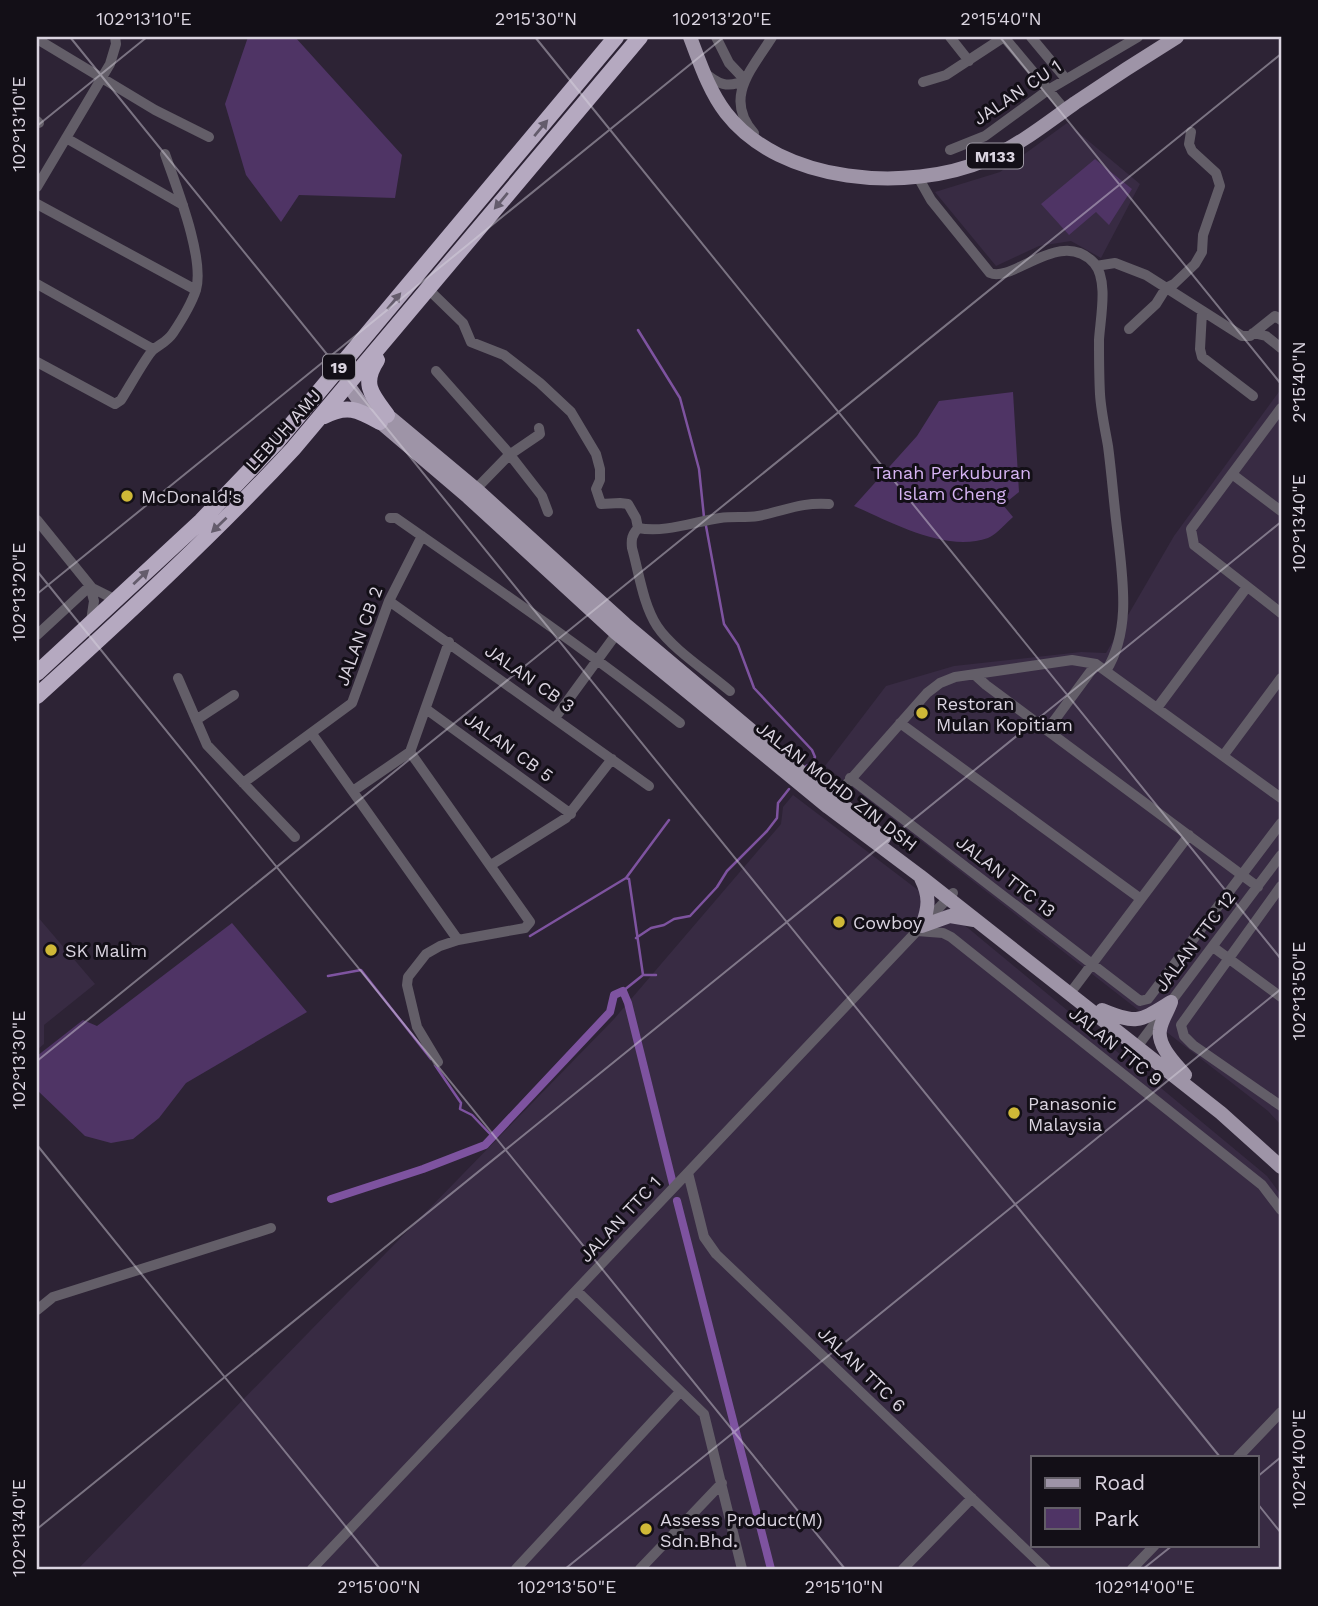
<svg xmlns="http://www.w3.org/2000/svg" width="1318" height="1606" viewBox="0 0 1318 1606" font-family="'Work Sans',sans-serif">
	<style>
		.built { fill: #382b43; fill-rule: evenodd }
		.green { fill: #4f3465 }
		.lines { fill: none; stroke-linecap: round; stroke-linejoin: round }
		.stream { stroke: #7e53a0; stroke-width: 2.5 }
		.canal { stroke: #7e53a0; stroke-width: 8 }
		.minor { stroke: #635e68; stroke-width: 10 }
		.major { stroke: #9e94a7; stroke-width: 14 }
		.highway { stroke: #b5a9c0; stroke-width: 16 }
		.oneway { fill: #645c6c }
		.ticks { fill: none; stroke: #dad4e0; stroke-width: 2; stroke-opacity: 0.45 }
		.poi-dot { fill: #cfb837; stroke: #130f17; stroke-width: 2.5 }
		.labels { text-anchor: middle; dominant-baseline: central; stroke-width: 6; stroke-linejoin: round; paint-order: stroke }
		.shield { fill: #130f17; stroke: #9e99a4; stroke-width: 2 }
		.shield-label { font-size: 16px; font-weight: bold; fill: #dad4e0 }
		.street-label { font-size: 18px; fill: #dad4e0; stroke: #130f17 }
		.park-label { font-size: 18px; fill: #d6b4f3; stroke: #130f17 }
		.poi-label { font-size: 18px; fill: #dad4e0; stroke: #130f17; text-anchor: start }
		.neatline { fill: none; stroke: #dad4e0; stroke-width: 2.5 }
		.ticks-label { font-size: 18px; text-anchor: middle; fill: #dad4e0 }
	</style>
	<rect width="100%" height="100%" fill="#2d2335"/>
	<path class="built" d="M1067,123L1140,184L1101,258L1071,241L1039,246L996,266L935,192L1000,172Z
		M1281,389V1125L1268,1111L825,766L886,686L954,666L1081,652L1106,653L1174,536Z
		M793,795L968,928L1267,1176L1281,1195V1569H78L614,1019L781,824L783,807ZM1033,1457H1257V1545H1033Z
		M37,916L95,984L44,1025V1044L37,1050Z"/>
	<path class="green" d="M248,37H295L402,155L395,198L299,195L281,222L246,175L225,104Z
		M1095,159L1132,189L1109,225L1096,212L1069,235L1041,204Z
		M1013,392L1019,492L1003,505L1013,517C1006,523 997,534 988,538C946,553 891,522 854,506L917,436L939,401Z
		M232,923L307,1012L186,1083L159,1118L133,1139L111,1143L85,1136L37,1090V1056L83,1020L97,1026Z"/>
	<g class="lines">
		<path class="stream" d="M638,330L680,398L699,469L704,517
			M706,526L724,624L738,645L754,688L812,750L815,757L812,763L806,766
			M626,878L669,820
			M530,936L626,878L629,879L643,975L623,991
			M636,938L651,928L664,925L674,919L690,916L717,887L727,871L767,831L777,818L778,803L789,789
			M643,975H656
			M328,976L361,970L431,1059
			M435,1065L461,1103L460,1109L472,1115L493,1137"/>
		<path class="canal" d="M331,1199L423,1169L485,1145L610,1012L614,995L623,991L628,1003L673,1184
			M677,1201L771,1569"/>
		<path class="minor" d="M716,37L729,63L745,80
			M950,37L969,61
			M1004,37L1065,110
			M1031,37L1066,79
			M37,39L155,110L209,137
			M704,72C717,84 728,89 745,80
			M923,82L946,75L1004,37
			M37,121L39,123
			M754,133C723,98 752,69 772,37
			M66,138L183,205
			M950,150L985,136L1048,90L1138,37
			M918,177L931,200L990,273C1013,283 1061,227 1094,263C1109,280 1100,320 1099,340C1099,358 1099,376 1100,394C1101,411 1105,429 1108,446C1112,476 1114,506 1118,536C1123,581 1131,631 1106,671
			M37,187L110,64L116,44L115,37
			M37,204L196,290
			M1096,266L1115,263L1146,275L1242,336H1250L1275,316L1281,320
			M37,284L153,349
			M428,289L463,323L471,342L504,355L540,383L571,412L596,454L600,469V480L596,489L601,504L620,503L628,504L636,518L638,528
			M1202,312L1200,349L1202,357L1253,396
			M1129,329L1156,304L1166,288L1174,284L1195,264L1202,252L1203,235L1220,186L1216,173L1192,151L1189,144L1191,132
			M1253,333L1266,336L1281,348
			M37,362L115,404L121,400C127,391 147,355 153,350C160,344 167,342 173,333C181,321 191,305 196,290C205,258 176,186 165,154
			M436,371L507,451L542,496L548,512
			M1281,408L1191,529L1194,545L1281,613
			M1232,474L1281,511
			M473,492L509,455L540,434L539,428
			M390,518H396C492,585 588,651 680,723
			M37,520L92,588L116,600
			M90,586L94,601L91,621
			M389,601L649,786
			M37,635L90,586
			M975,675L986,685L1258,887
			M178,678L207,745L295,837
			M730,691C708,672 672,649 657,626C643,604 639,573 632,548C631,539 632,535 638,528C665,533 693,522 720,518C732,516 746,518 758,516C785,511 800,502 829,504
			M1157,708L1247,587
			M426,709L571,814
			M555,718L620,629
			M196,720L234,695
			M900,723L1141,899
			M1048,729L1096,664
			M312,734L458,940
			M410,752L530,922L525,928L458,940L440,946L426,954L408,977L407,985L417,1027L438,1062
			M1223,756L1281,678
			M850,778L1140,1001L1148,999L1281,823
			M243,783L352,703L389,601L422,536
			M353,791L410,752L449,642
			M830,803L927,693L940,683L955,677L1072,660L1096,664L1281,798
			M491,865L566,818L612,759
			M1281,886L1181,1025L1184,1036L1193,1045L1281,1106
			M917,931L943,933L951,937L1262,1185L1281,1210
			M1213,947L1281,997
			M1074,988L1189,835
			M1137,1047L1281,855
			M688,1173L704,1237L716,1254L1046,1569
			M577,1291L704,1414L742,1569
			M37,1310L53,1297L271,1228
			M1238,1457L1281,1412
			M312,1569L953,893
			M516,1569L680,1392
			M640,1569L722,1483
			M903,1569L972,1498
			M1132,1569L1155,1545"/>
		<path class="major" d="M690,37C700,63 709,91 726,113C781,184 908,193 986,160C1018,146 1047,123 1075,103C1109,80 1143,58 1177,37
			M348,385L360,402L380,422L468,497L616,633L828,807L920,876L1221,1113L1281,1167
			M391,418L476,489L625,624L785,759L884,838
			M921,878C930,896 929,907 922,926
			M922,926L950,916L974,920
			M1171,1002C1168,1011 1161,1021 1160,1030C1157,1046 1176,1064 1185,1075
			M1102,1010C1138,1025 1140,1021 1171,1002"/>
		<path class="highway" d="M377,360C361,384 372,395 387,415
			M324,416C348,404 358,410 380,422
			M37,673L201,521L275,444L616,37
			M37,696C125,616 212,536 293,449L640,37"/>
	</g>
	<defs><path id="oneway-solid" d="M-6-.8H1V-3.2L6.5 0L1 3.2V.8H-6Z" transform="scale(1.75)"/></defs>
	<g class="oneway">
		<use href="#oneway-solid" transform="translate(541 128) rotate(-50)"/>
		<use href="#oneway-solid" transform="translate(501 201) rotate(130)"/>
		<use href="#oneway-solid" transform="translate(394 301) rotate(-50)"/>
		<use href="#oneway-solid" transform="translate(219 525) rotate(136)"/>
		<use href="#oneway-solid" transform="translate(141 577) rotate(-43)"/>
	</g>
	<path class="ticks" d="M70,37L1220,1457M535,37L1281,959M1000,37L1281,384M37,126L147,37M37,571L845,1569M37,594L724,37M37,1061L1281,54M37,1145L380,1569M1257,1477L1281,1457M1257,1503L1281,1533M37,1529L1281,522M565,1569L1281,989M1143,1569L1173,1545"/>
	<g class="poi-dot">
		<circle cx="127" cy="496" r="7"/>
		<circle cx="922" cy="713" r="7"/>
		<circle cx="839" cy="922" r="7"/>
		<circle cx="51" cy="950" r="7"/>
		<circle cx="1014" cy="1113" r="7"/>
		<circle cx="646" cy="1529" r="7"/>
	</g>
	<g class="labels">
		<g class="shield">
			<rect x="967" y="143.5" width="56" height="25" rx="5"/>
			<rect x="323" y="354.5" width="32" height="25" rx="5"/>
		</g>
		<g class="shield-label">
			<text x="995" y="156">M133</text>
			<text x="339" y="367">19</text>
		</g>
		<g class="street-label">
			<text transform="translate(1017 92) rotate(-34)">JALAN CU 1</text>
			<text transform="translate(283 430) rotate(-48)">LEBUH AMJ</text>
			<text transform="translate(359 636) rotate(-70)">JALAN CB 2</text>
			<text transform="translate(530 678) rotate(35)">JALAN CB 3</text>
			<text transform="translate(509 747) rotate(36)">JALAN CB 5</text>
			<text transform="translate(837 786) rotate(38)">JALAN MOHD ZIN DSH</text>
			<text transform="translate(1006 876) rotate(38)">JALAN TTC 13</text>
			<text transform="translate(1195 941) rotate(-53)">JALAN TTC 12</text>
			<text transform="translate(1116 1046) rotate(39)">JALAN TTC 9</text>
			<text transform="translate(620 1219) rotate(-47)">JALAN TTC 1</text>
			<text transform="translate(862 1369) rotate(44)">JALAN TTC 6</text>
		</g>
		<g class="park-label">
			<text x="952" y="472">Tanah Perkuburan<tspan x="952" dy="21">Islam Cheng</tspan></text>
		</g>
		<g class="poi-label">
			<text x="141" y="496">McDonald's</text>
			<text x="936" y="703">Restoran<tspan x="936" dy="21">Mulan Kopitiam</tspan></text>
			<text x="853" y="922">Cowboy</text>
			<text x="65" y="950">SK Malim</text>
			<text x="1028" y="1103">Panasonic<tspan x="1028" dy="21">Malaysia</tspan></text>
			<text x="660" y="1519">Assess Product(M)<tspan x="660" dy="21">Sdn.Bhd.</tspan></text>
		</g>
	</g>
	<rect width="1318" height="1606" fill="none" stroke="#130f17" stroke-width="77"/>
	<rect x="1031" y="1456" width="228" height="91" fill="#130f17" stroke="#635e67" stroke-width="2"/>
	<rect x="1045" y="1478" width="35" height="10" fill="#9e94a7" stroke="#635e67" stroke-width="2"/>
	<text x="1094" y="1490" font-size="21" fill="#dad4e0">Road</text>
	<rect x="1045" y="1508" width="35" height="21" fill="#4f3465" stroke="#635e67" stroke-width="2"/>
	<text x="1094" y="1526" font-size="21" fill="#dad4e0">Park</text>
	<rect x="38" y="38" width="1242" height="1530" class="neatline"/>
	<g class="ticks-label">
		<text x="144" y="25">102°13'10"E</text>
		<text x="536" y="25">2°15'30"N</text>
		<text x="722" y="25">102°13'20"E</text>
		<text x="1001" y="25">2°15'40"N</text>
		<text transform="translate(19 124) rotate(-90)" y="6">102°13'10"E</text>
		<text transform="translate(1299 382) rotate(-90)" y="6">2°15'40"N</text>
		<text transform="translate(1299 523) rotate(-90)" y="6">102°13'40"E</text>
		<text transform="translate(19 592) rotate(-90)" y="6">102°13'20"E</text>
		<text transform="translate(1299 991) rotate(-90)" y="6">102°13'50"E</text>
		<text transform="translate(19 1060) rotate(-90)" y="6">102°13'30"E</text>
		<text transform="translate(1299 1459) rotate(-90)" y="6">102°14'00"E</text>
		<text transform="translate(19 1528) rotate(-90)" y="6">102°13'40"E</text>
		<text x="379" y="1593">2°15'00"N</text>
		<text x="567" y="1593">102°13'50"E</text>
		<text x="844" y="1593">2°15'10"N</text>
		<text x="1145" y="1593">102°14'00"E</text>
	</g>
</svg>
